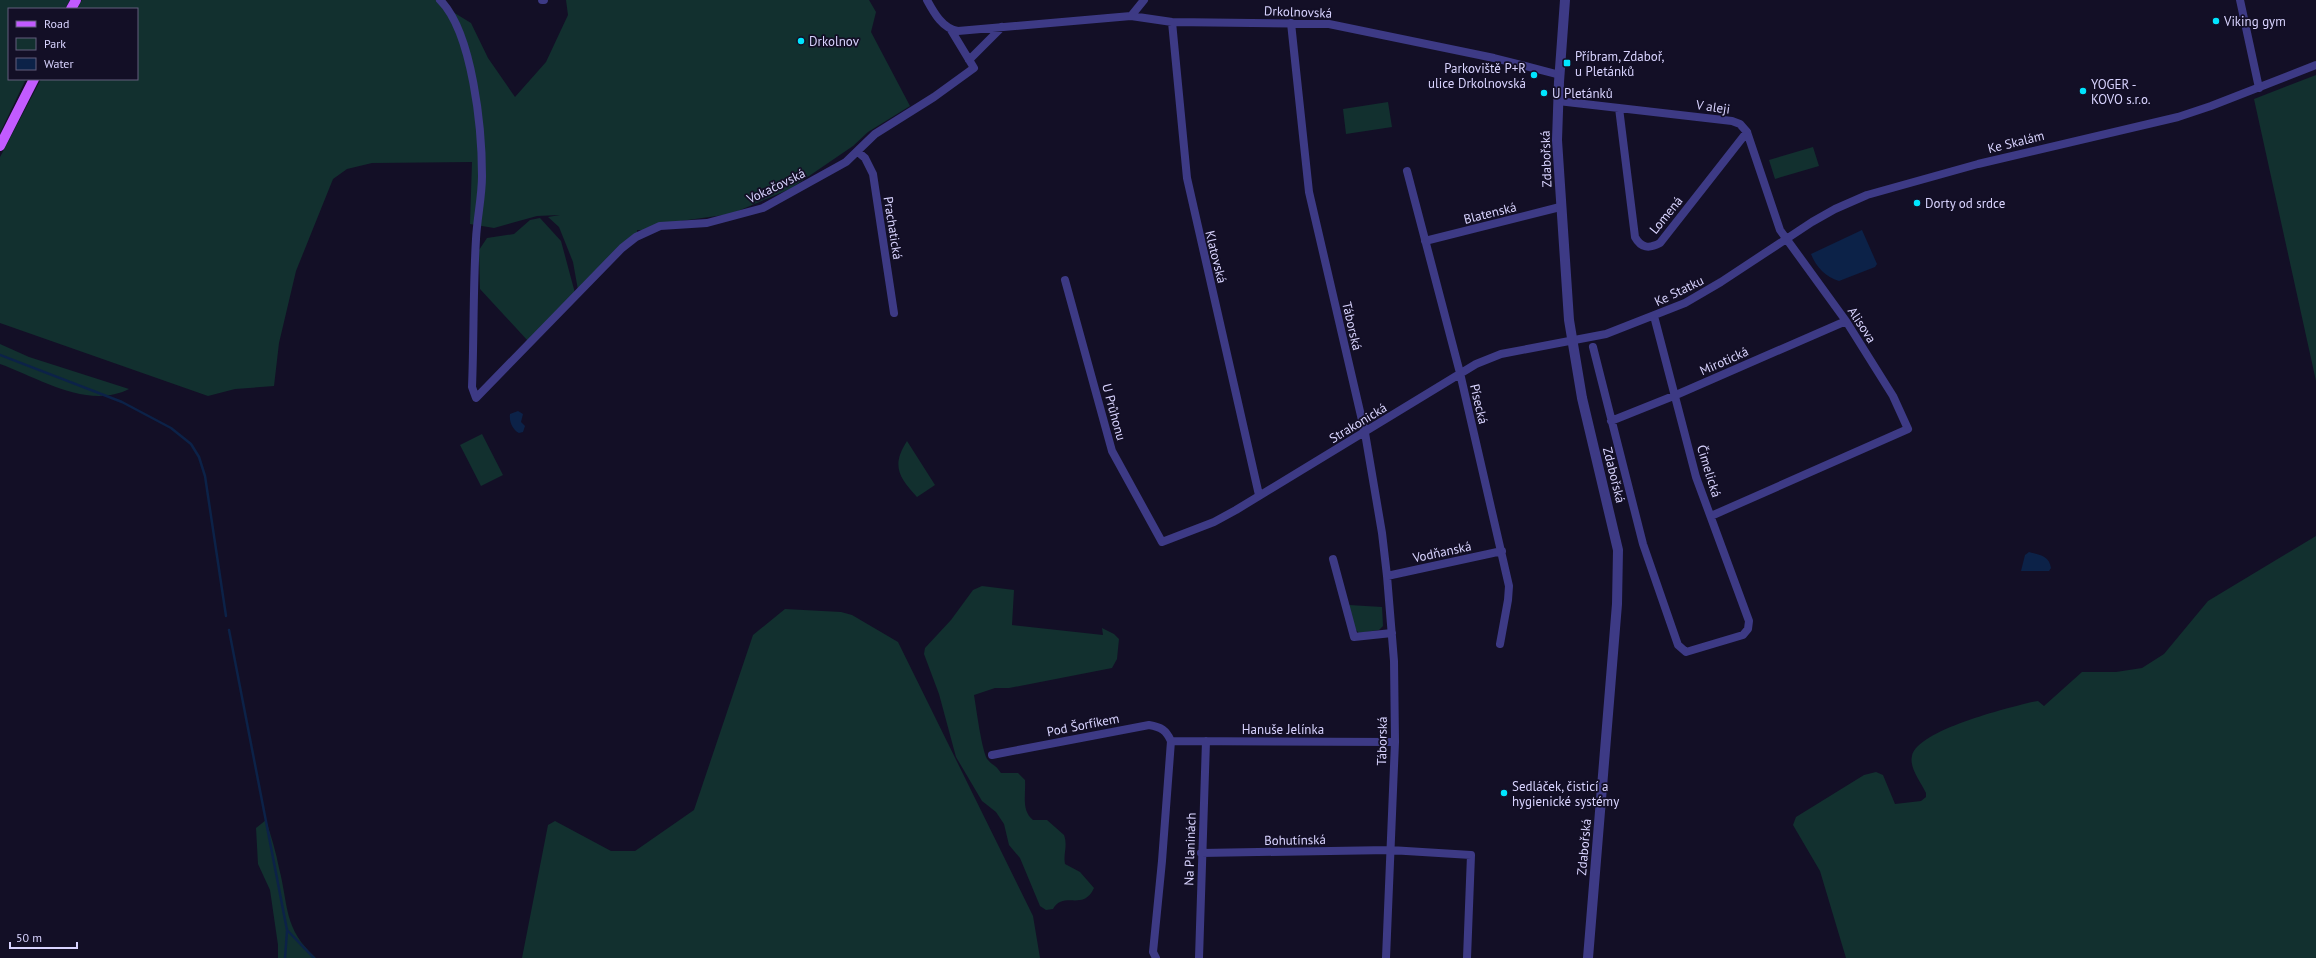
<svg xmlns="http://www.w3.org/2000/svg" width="2316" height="958" viewBox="0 0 2316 958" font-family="'PT Sans',sans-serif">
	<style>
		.green { fill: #12302f }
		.water { fill: #0c2248 }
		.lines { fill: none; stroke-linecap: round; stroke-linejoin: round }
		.stream { stroke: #0c2248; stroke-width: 2.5 }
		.minor { stroke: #3d3a85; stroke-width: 8 }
		.tertiary { stroke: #3d3a85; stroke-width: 10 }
		.primary { stroke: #c25bff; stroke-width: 10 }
		.poi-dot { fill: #00e5ff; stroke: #130f26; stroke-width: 1.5 }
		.labels { text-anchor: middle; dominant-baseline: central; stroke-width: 3.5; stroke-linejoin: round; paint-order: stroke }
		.street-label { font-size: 13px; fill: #d9d4ff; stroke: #130f26 }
		.poi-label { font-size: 13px; fill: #d9d4ff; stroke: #130f26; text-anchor: start }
	</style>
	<rect width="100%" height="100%" fill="#130f26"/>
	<path class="green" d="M0,0H70L65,9H9V79H26L0,133Z
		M82,0H440L448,9L471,23L488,58L515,97L546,62L568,15L566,0H869L876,12L871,32L910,106L868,132L853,146L790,189L731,214L666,223L649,230H637V234L578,290L573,262L559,227L548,217L560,215L537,216L494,228L470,224L472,162L372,163L347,169L333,179L296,271L279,343L274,386L235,389L208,396L0,323V157L41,79H137V9H77Z
		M2316,75V381L2254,99Z
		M1388,102L1392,127L1346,134L1343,109Z
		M1813,147L1819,166L1775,179L1769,160Z
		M540,218L561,241L575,293L528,341L480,289L479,250L487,238L514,234L530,220Z
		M0,344L29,357L129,389C88,410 39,378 0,364Z
		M482,434L503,475L481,486L460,445Z
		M907,441L935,485L917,497C899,477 891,466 907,441Z
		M2316,536V958H1846L1820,871L1793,825L1796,817L1864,775L1876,772L1883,775L1895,804L1921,801L1926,797V793C1921,782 1909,768 1912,756C1917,730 2008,708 2032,702L2038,701L2044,706L2082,672H2116L2142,668L2164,654L2208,601Z
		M982,586L1014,590L1012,625L1103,635L1102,628L1114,634L1119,639L1117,659L1112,668L1009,688H995L974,695C976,706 982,754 988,760C993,766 995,764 1001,773H1018L1025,780C1026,795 1021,810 1033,820H1047L1064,835C1068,846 1063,854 1065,864L1080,872L1094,888C1083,912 1064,890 1053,909L1046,910L1040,906L1020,858L1009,845L1004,824L996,812L982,801L956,757L939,694L924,654L925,648L951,620L973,590Z
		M1349,605L1382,607L1383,626L1379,630L1359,633L1355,629Z
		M785,609L841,612L852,615L898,642L1033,916L1040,958H522L548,825L555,821L611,851H635L694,810L753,635Z
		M266,820C271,836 276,852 279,868C289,907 283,928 316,958H278V945L270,890L258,864L256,828Z"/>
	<path class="water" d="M1862,230L1877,264L1875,267L1839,281C1826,277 1816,267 1811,254Z
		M518,411L523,414L521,422L525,426L523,432L519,433C512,429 509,421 510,414Z
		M2029,552C2041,555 2049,556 2051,568L2049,571H2021L2025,555Z"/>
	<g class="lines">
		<path class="stream" d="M0,355L122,402L171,428L191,444L199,457L205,476L226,616
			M229,630L287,930L314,958
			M285,958L287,931"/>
		<path class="minor" d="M440,0C473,33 482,130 482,176C482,197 477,218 476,239C473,288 474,338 472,387L476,398L622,248L636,237L660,226L707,223L763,208L846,162L875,134L934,97L974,68L951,30
			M542,0H544
			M927,0C934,13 943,29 958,31L1131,16L1172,22L1329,24L1494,58L1560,75
			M2240,0L2259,88
			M1131,16L1144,0
			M1172,22L1187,178L1259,495
			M1291,23L1309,192L1365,433L1382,533L1387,576L1394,661L1395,742L1386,958
			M969,60L1002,27
			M1558,101L1732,121L1740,124L1747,132L1780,230L1846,321L1893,396L1908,429L1711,516
			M1619,108L1635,237C1641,248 1649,249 1660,243L1747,132
			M858,152L865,158L873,174L894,313
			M1407,171L1460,373L1509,586L1508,600L1500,644
			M1425,241L1560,207
			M1065,280L1112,451L1162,542L1214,522L1236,510L1476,364L1501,354L1606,334L1685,303L1721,282L1812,222L1835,209L1867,195L1978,164L2178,117L2211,106L2316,65
			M1593,347L1643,544L1678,645L1686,652L1743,635L1748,629L1749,621L1696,477L1654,316
			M1611,421L1676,395L1846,321
			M1333,559L1354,637L1392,633
			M1387,576L1502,551
			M1171,741L1395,742
			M992,755L1149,725C1161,727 1166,730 1171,741L1162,861L1153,952L1156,958
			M1201,853L1390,850L1471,855L1467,958
			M1199,958L1206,741"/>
		<path class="tertiary" d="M1565,0L1559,82L1557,140L1569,320L1582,398L1618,550L1617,604L1588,958"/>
		<path class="primary" d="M71,9L76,0
			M0,146L34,79"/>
	</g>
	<g class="poi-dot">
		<circle cx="2216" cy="21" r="4"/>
		<circle cx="801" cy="41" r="4"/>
		<rect x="1563" y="59" width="8" height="8" rx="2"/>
		<circle cx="1534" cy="75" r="4"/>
		<circle cx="2083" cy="91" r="4"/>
		<circle cx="1544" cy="93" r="4"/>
		<circle cx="1917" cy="203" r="4"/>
		<circle cx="1504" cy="793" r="4"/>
	</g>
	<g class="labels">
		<g class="street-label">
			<text transform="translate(1298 12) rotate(2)">Drkolnovská</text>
			<text transform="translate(1713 107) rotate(8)">V aleji</text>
			<text transform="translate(2016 142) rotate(-14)">Ke Skalám</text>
			<text transform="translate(1546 159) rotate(-92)">Zdabořská</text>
			<text transform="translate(776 186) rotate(-26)">Vokačovská</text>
			<text transform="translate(1490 213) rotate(-14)">Blatenská</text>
			<text transform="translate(1666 215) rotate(-51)">Lomená</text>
			<text transform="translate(893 228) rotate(81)">Prachatická</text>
			<text transform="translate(1216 257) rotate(76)">Klatovská</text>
			<text transform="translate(1679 291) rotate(-26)">Ke Statku</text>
			<text transform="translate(1862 325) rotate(57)">Alisova</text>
			<text transform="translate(1352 326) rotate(77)">Táborská</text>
			<text transform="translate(1724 361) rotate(-24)">Mirotická</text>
			<text transform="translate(1479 404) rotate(77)">Písecká</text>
			<text transform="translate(1114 412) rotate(75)">U Průhonu</text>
			<text transform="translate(1358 423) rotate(-31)">Strakonická</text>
			<text transform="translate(1709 471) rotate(73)">Čimelická</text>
			<text transform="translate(1614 475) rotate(76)">Zdabořská</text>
			<text transform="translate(1442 552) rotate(-12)">Vodňanská</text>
			<text transform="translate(1083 725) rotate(-11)">Pod Šorfíkem</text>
			<text x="1283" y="729">Hanuše Jelínka</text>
			<text transform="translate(1382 741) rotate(-89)">Táborská</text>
			<text transform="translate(1295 840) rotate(-1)">Bohutínská</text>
			<text transform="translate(1584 847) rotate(-85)">Zdabořská</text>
			<text transform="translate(1190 849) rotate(-88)">Na Planinách</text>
		</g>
		<g class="poi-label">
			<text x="2224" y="21">Viking gym</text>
			<text x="809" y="41">Drkolnov</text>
			<text x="1575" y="56">Příbram, Zdaboř,<tspan x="1575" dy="15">u Pletánků</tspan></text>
			<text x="1526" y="68" text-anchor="end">Parkoviště P+R<tspan x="1526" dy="15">ulice Drkolnovská</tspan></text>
			<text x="2091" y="84">YOGER -<tspan x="2091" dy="15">KOVO s.r.o.</tspan></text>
			<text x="1552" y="93">U Pletánků</text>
			<text x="1925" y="203">Dorty od srdce</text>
			<text x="1512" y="786">Sedláček, čisticí a<tspan x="1512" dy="15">hygienické systémy</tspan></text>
		</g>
	</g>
	<rect x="8" y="8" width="130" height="72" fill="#130f26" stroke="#625e7d"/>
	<rect x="16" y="21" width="20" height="6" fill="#c25bff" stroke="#625e7d"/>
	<text x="44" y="28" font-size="12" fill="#d9d4ff">Road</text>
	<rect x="16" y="38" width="20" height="12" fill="#12302f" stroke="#625e7d"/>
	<text x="44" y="48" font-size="12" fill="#d9d4ff">Park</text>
	<rect x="16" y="58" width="20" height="12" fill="#0c2248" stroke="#625e7d"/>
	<text x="44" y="68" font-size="12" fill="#d9d4ff">Water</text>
	<path d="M10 942v6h67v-6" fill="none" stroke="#d9d4ff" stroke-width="2"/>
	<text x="16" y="942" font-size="12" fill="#d9d4ff" stroke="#130f26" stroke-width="3" paint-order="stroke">50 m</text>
</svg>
